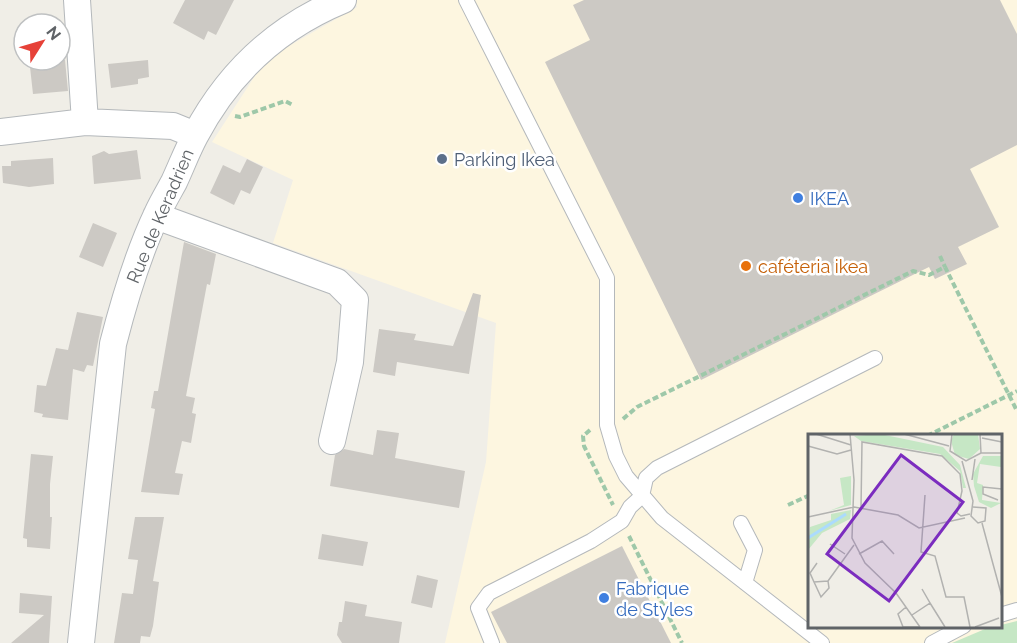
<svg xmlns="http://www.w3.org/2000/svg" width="1017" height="643" viewBox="0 0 1017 643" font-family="Raleway,sans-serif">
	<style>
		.commercial { fill: #fdf6e0; fill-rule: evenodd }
		.green { fill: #c6e7c5 }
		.building { fill: #ccc9c4 }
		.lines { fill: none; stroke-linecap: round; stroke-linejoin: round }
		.lane-casing { stroke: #b4b8bb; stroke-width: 16 }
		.street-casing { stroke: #b4b8bb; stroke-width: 28 }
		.path { stroke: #9ec8a9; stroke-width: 4; stroke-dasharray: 6 3; stroke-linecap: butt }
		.lane { stroke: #fff; stroke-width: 14 }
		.street { stroke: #fff; stroke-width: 26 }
		.service-dot { fill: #5c6f8a; stroke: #fff; stroke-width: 2 }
		.shop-dot { fill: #3f7fe0; stroke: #fff; stroke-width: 2 }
		.food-dot { fill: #e8710a; stroke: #fff; stroke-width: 2 }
		.labels { text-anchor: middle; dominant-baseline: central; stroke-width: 5; stroke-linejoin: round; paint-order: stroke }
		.service-label { font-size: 18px; fill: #4e5e75; stroke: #fff; text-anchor: start }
		.shop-label { font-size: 18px; fill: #366cbe; stroke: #fff; text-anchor: start }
		.street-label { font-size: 18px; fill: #5f6367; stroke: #fff }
		.food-label { font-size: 18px; fill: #c56008; stroke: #fff; text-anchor: start }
		.inset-river { fill: none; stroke: #abdbfd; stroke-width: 3 }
		.inset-road { fill: none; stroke: #b2b2b0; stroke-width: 1.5 }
		.view { fill: #7b2cbf; fill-opacity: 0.15; stroke: #7b2cbf; stroke-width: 3 }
		.inset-edge { fill: none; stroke: #5f6367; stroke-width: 3 }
	</style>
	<rect width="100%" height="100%" fill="#f0eee7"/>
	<path class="commercial" d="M354,0H1017V643H445L486,462L496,323L273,243L293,180L212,142L266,59L357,7ZM810,436H1000V626H810Z"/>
	<path class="green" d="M1017,621V643H952L985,629Z"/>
	<path class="building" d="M185,0H234L216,35L208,31L204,40L173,23Z
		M584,0H1000L1017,34V145L970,169L999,227L958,247L967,264L935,279L929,267L701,380L545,62L590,40L573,5Z
		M45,60H65L68,91L33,94L30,67L46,66Z
		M148,60L149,77L138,79V84L111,88L108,64Z
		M137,150L141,179L94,184L92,156L104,151L109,154Z
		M53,158L54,184L29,187L3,183L2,166H11V161Z
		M247,159L263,167L250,194L241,190L234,205L210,193L223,165L240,173Z
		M93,223L117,233L103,267L79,257Z
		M184,242L216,254L210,285L207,284L186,396L195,398L192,413L196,414L191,443L182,441L175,473L183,474L179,495L141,492L155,409L151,408L154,391H158Z
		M473,293L481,295L469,374L397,362L395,376L373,372L379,329L416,334L414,340L453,346Z
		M77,312L103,317L93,366L87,365L84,372L73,369L68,420L42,417L43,414L34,412L37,385L46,386L56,348L68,350Z
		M377,430L399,433L395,458L465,471L459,508L330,486L335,455L344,449L373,455Z
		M31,454L53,456L50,484V517H52L50,549L27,547V539L23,538Z
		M135,517H164L153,581L159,582L153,626L150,637L141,636L140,643H114L122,593L133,594L138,560L128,559Z
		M322,534L368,542L363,566L318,559Z
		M622,546L671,643H507L491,612Z
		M417,575L438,580L432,608L411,603Z
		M20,593L52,596L49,643H11L44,615L19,613Z
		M345,601L367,605L365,616L402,622L399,643H342L337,635L339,622H342Z"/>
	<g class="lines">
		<g class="lane-casing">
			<path id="lane" d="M466,0L607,278V425L616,456L626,476L662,518L822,643
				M741,523L755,550L745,583
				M1000,615L1017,610
				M492,643L478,608L489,593L591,541L622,521L630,507L642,496L646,478L657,468L875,358
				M932,643L964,626"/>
		</g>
		<g class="street-casing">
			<path id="street" d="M77,0L85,122
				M0,132L85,122L173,126L195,135
				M156,216L337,282L355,300L350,362L332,441
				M81,643L113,344C124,301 137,256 157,214C162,203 168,193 174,182C181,167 187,151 195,136C228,73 277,27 343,0"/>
		</g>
		<path class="path" d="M235,116L240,117L285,101L293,105
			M940,256L945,267
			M623,419L637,407L913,271L929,275L945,267L1017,411
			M590,430L583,436L584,446L613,505
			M927,436L1017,391
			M788,505L810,495
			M629,536L682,643"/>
		<use href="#lane" class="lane"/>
		<use href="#street" class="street"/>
	</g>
	<circle class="service-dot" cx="442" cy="159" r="6"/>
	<g class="shop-dot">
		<circle cx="798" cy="198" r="6"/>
		<circle cx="604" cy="598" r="6"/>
	</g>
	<circle class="food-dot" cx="746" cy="266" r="6"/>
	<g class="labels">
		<g class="service-label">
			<text x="454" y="159">Parking Ikea</text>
		</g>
		<g class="shop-label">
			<text x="810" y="198">IKEA</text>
			<text x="616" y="588">Fabrique<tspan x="616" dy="21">de Styles</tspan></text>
		</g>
		<g class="street-label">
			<text transform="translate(160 216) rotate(-67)">Rue de Keradrien</text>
		</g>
		<g class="food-label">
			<text x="758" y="266">caféteria ikea</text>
		</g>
	</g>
	<g transform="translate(808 434)">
		<rect width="194" height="194" fill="#f0eee7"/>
		<path d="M72,0L135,13L152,31L158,54H155L152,37L132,20L53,7L46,2ZM146,0H170L172,15L161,25L147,21L143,7ZM175,22H193V33L172,30L169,49L175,51L174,66L193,69L183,74L171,68L166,52L165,40ZM43,42V71L21,77L36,71L32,44ZM43,76L42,85L14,99L0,116L2,93L23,86V80Z" fill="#c6e7c5"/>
		<path class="inset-river" d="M0,104L38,80"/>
		<path class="inset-road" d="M8,0L43,11M42,0L46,46L44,104L57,129L88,159L112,193M96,0L141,12M144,0L142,17L158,27L173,19L172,0M174,4L194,8M0,12L29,20L43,16M173,19H194M154,27L165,67L163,82L170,89L177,87L178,74L165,73M164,46L167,25M117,61L113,118L127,122L138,163H156L162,193M190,66L175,60V53L194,55M53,74L54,8L134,22L152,40L154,57L149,79L153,82L162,80M0,83L46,73L90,81L111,94L157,84M174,89L185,130M22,110L37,120M51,120L74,107L86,120M9,129L2,139L6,148L20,147L46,111M185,130L194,163M6,148L13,163L21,154L20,147M122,169L137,193M98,173L90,180L95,193H112M104,181L122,169L114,155M167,193L191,184"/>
		<path class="view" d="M93,21L155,68L81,167L19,120Z"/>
		<rect width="194" height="194" class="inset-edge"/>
	</g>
	<g transform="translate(42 42) rotate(53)"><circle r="28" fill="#ffffff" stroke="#bfc1c2" stroke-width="1.5"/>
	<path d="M0-4.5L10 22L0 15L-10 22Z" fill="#e64138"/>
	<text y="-9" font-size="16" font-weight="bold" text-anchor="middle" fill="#5f6367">N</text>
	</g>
</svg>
